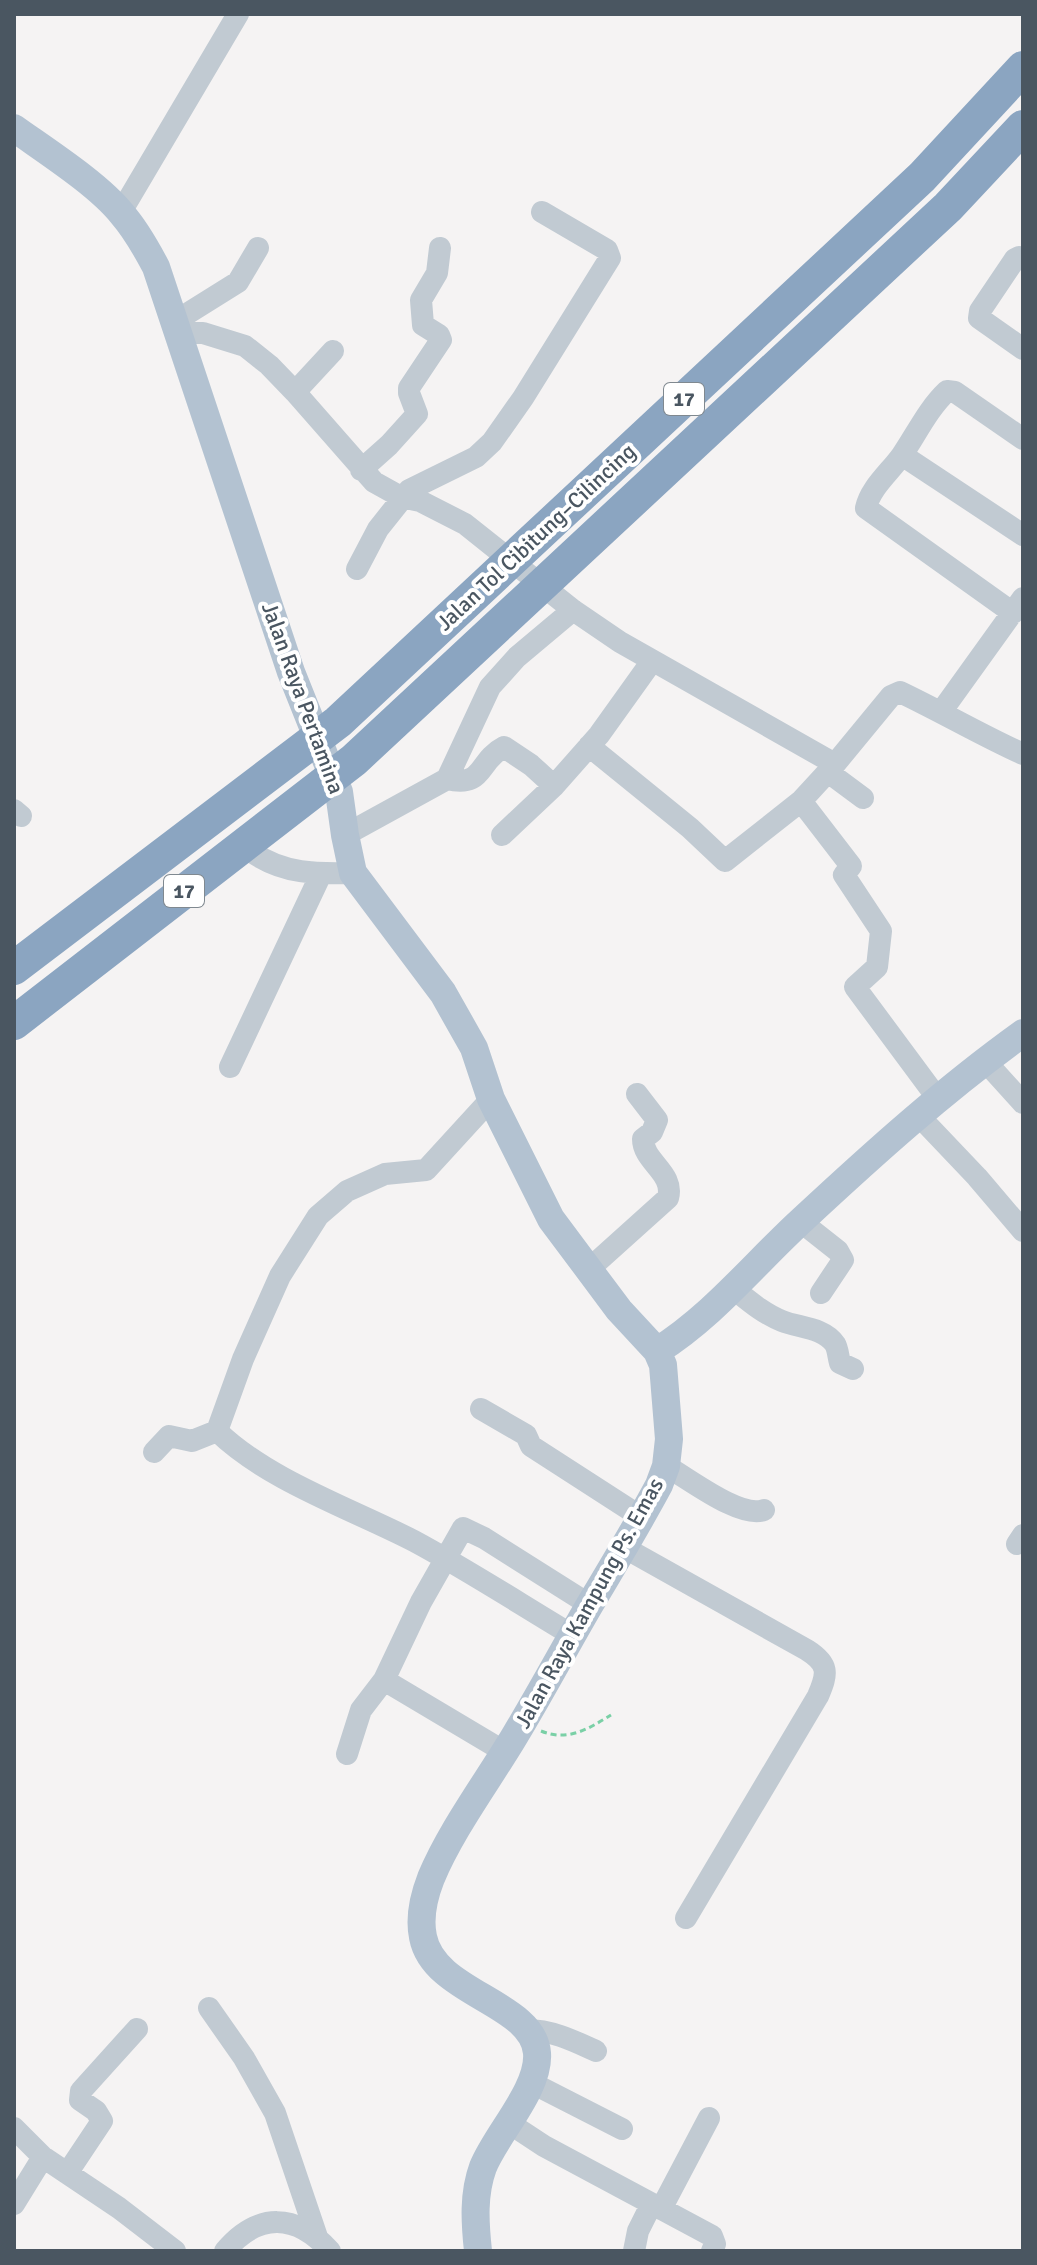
<svg xmlns="http://www.w3.org/2000/svg" width="1037" height="2265" viewBox="0 0 1037 2265" font-family="Signika,sans-serif">
	<style>
		.lines { fill: none; stroke-linecap: round; stroke-linejoin: round }
		.path { stroke: #7ad0a6; stroke-width: 3; stroke-dasharray: 6 4; stroke-linecap: butt }
		.minor { stroke: #c1cad2; stroke-width: 22 }
		.major { stroke: #b3c2d1; stroke-width: 28 }
		.highway { stroke: #8ba5c1; stroke-width: 34 }
		.labels { text-anchor: middle; dominant-baseline: central; stroke-width: 8; stroke-linejoin: round; paint-order: stroke }
		.shield { fill: #fff; stroke: #808990; stroke-width: 2 }
		.shield-label { font-size: 20px; font-weight: bold; fill: #4a5661 }
		.street-label { font-size: 22px; fill: #4a5661; stroke: #fff }
	</style>
	<rect width="100%" height="100%" fill="#f5f3f3"/>
	<g class="lines">
		<path class="path" d="M541,1731C568,1742 588,1729 611,1715"/>
		<path class="minor" d="M121,212L238,14
			M1023,258L1019,257L1015,259L980,311L979,318L1023,349
			M174,322L238,282L258,248
			M178,333H203L245,346L269,365L295,392L374,482L401,497L420,501L465,524L573,610L620,642L835,764L891,696L900,692C942,712 981,735 1023,754
			M295,392L333,351
			M902,455L1023,535
			M361,470L389,445L417,414L409,393V388L441,340L439,335L423,325L421,300L437,273L440,248
			M357,569L378,529L409,490L476,457L492,442L523,398L610,258L607,250L542,212
			M1013,613L866,508C870,488 890,472 902,455C917,433 928,409 947,391L955,392L1023,439
			M941,712L1023,598
			M589,746L690,828L725,861L801,801L835,764
			M828,772L863,798
			M447,779L490,687L517,657L573,610
			M801,801L851,866L844,875L881,931L877,967L855,987L938,1099
			M14,810L21,816
			M345,835L447,779C485,788 477,761 504,747L531,765L554,786
			M502,835L554,786L599,735L652,661
			M252,852C283,874 317,874 353,873
			M985,1061L1023,1103
			M230,1067L321,874
			M491,1099L426,1170L385,1174L347,1191L318,1216L280,1276L243,1359L217,1431C267,1480 352,1509 414,1541C468,1570 520,1604 572,1635
			M919,1116L977,1177L1023,1231
			M800,1221L838,1251L843,1260L821,1293
			M588,1270L668,1198C675,1173 643,1162 643,1139L652,1132L657,1120L637,1094
			M734,1289C749,1301 764,1314 782,1321C799,1328 823,1327 835,1344C838,1349 838,1356 840,1363L853,1369
			M481,1409L526,1435L531,1446L641,1517
			M154,1452L169,1436L192,1441L217,1431
			M666,1466C688,1478 740,1519 764,1510
			M1017,1544L1023,1535
			M625,1548L807,1650C829,1664 828,1673 818,1696L686,1918
			M384,1680L505,1752
			M347,1754L361,1710L384,1680L421,1602L463,1528L484,1538L590,1605
			M209,2008L244,2058L275,2113L317,2237
			M527,2030C552,2030 574,2041 596,2051
			M530,2082L622,2129
			M509,2123L544,2146L712,2236L715,2244L712,2251
			M14,2128L43,2157L119,2208L175,2251
			M68,2172L102,2121L96,2111L80,2100L81,2091L137,2029
			M14,2204L43,2157
			M661,2209L709,2118
			M225,2251C258,2212 296,2213 330,2251
			M634,2251L638,2231L651,2205"/>
		<path class="major" d="M14,128C46,151 98,184 122,214C136,230 146,248 156,267L291,672L339,792L345,835L353,873L443,993L474,1048L491,1099L551,1219L619,1310L657,1351L663,1365L669,1439L666,1466L659,1485C637,1526 613,1566 589,1606C564,1649 540,1694 514,1737C487,1782 451,1830 431,1878C424,1896 419,1918 423,1937C434,1994 533,2002 537,2053C540,2089 496,2134 483,2167C473,2194 475,2223 478,2251
			M657,1351C713,1316 754,1264 802,1220C873,1154 945,1089 1023,1033"/>
		<path class="highway" d="M14,968L338,722L922,177L1023,68
			M14,1023L354,760L948,207L1023,127"/>
	</g>
	<g class="labels">
		<g class="shield">
			<rect x="664" y="383" width="40" height="32" rx="6"/>
			<rect x="164" y="875" width="40" height="32" rx="6"/>
		</g>
		<g class="shield-label">
			<text x="684" y="399">17</text>
			<text x="184" y="891">17</text>
		</g>
		<g class="street-label">
			<text transform="translate(536 537) rotate(-43)">Jalan Tol Cibitung–Cilincing</text>
			<text transform="translate(303 698) rotate(70)">Jalan Raya Pertamina</text>
			<text transform="translate(589 1603) rotate(-61)">Jalan Raya Kampung Ps. Emas</text>
		</g>
	</g>
	<rect width="1037" height="2265" fill="none" stroke="#4a5661" stroke-width="32"/>
</svg>
